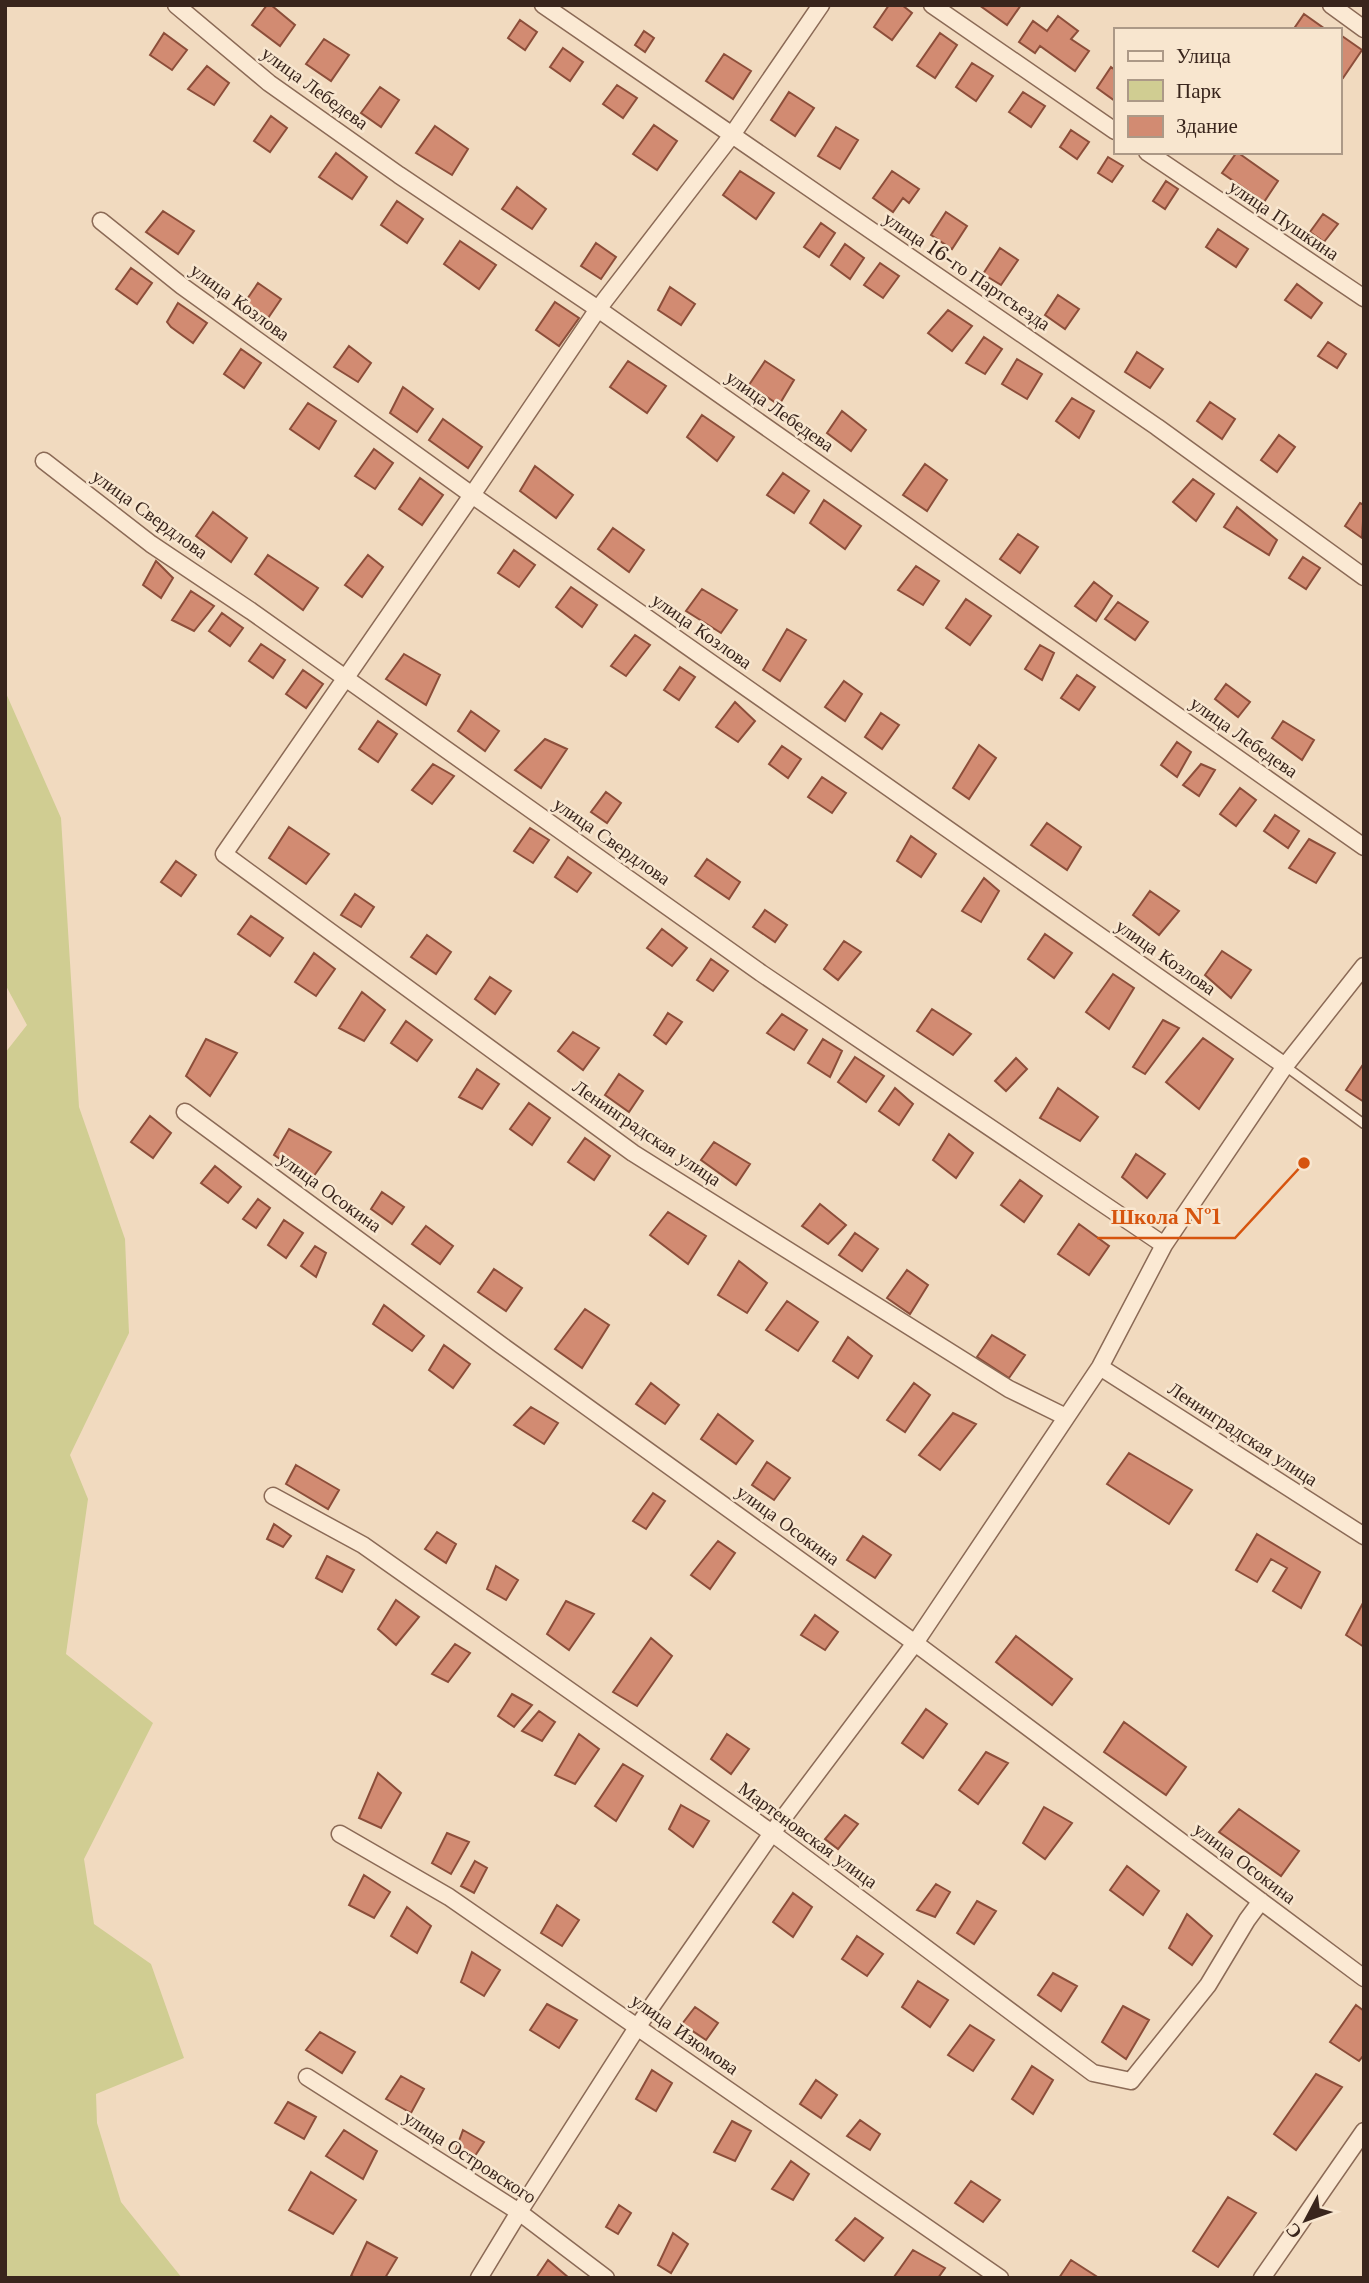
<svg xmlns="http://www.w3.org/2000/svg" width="1369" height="2283" viewBox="0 0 1369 2283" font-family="'Libre Baskerville',serif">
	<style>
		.green { fill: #d0cd92 }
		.building { fill: #d28b72; stroke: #8c4e3a; stroke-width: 2 }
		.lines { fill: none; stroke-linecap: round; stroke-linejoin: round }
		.lane-casing { stroke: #8b6a56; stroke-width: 11 }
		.street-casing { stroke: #8b6a56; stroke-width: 19 }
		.lane { stroke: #fbe9d3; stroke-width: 8 }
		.street { stroke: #fbe9d3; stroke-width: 16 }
		.labels { text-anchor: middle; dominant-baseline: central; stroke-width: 5; stroke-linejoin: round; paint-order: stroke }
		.street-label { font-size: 19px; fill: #39251c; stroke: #f8e6cf }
		.leader { fill: none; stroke: #d6540e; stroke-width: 2.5 }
		.callout-dot { fill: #d6540e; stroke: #f8e6cf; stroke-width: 2.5 }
		.callout-label { font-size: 21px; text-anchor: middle; font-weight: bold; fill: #d6540e; stroke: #f8e6cf; stroke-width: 5; stroke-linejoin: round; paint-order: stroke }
	</style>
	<rect width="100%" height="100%" fill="#f1dabf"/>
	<path class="green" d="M5,691L61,818L79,1107L125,1239L129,1333L70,1455L88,1499L66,1654L153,1723L84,1859L94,1924L151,1964L184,2058L96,2094L97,2123L121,2202L182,2278H5V1053L27,1025L5,984Z"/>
	<path class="building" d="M267,5H271L295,25L280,46L252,25Z
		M889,5H902L912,13L892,40L874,27Z
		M979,5H1021L1007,25Z
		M1304,14L1325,29L1324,30H1293Z
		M1058,16L1078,31L1071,39L1089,51L1075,71L1040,46L1035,53L1019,42L1033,21L1047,31Z
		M520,20L537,32L525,50L508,38Z
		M644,31L654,38L645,52L635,45Z
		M164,33L187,50L172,70L150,55Z
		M940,33L957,45L935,78L917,66Z
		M1342,36L1362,50L1343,78L1339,76V39Z
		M324,39L349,55L331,81L306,64Z
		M563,48L583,62L570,81L550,67Z
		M724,54L751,71L733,99L706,81Z
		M972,63L993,76L976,101L956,87Z
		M207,66L229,83L214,105L188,89Z
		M1111,67L1115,70V101L1097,88Z
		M617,85L637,98L623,118L603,104Z
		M380,87L399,100L381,127L361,113Z
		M789,92L814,108L795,136L771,120Z
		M1023,92L1045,106L1031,127L1009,112Z
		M271,116L287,128L270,152L254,141Z
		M654,125L677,141L657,170L633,154Z
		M435,126L468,149L452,175L416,153Z
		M836,127L858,140L840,169L818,156Z
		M1071,130L1089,142L1077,159L1060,147Z
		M1237,152L1278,181L1264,202L1222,173Z
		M336,153L367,177L352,199L319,177Z
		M1108,157L1123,166L1112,182L1098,173Z
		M740,171L774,193L756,219L723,195Z
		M892,171L919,189L909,203L903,198L893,212L873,198Z
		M1166,181L1178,189L1165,209L1153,201Z
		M517,187L546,209L532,229L502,209Z
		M397,201L423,219L407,243L381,225Z
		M163,211L194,231L178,254L146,232Z
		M946,212L967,226L952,249L931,235Z
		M1323,214L1338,224L1324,242L1310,232Z
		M821,223L835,233L819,257L804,247Z
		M1218,229L1248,249L1236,267L1206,247Z
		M460,241L496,265L479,289L444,264Z
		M596,243L616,257L601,279L581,266Z
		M845,244L864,258L850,279L831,265Z
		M1000,248L1018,260L1001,285L983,274Z
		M880,263L899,276L883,298L864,285Z
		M131,268L152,283L137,304L116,289Z
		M258,283L281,299L266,321L243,305Z
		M1297,284L1322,303L1311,318L1285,300Z
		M670,287L695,304L681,325L658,310Z
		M1058,295L1079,309L1065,329L1045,315Z
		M555,302L579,318L559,346L536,330Z
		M178,303L207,323L193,343L171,327L167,322Z
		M948,310L972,326L952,351L928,333Z
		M984,337L1002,349L985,374L966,363Z
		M1328,342L1346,354L1337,368L1318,356Z
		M349,346L371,363L358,382L334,367Z
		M241,349L261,363L244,388L224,374Z
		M1137,352L1163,369L1150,388L1125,372Z
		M1017,359L1042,374L1027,399L1002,384Z
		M628,361L666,386L647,413L610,387Z
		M765,361L794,380L779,405L749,385Z
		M403,387L433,409L417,432L390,413Z
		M1072,398L1094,411L1079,438L1056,421Z
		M1210,402L1235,419L1222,439L1197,421Z
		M308,403L336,421L319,449L290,429Z
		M842,411L866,430L851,451L827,433Z
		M702,415L734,437L717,461L687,437Z
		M443,419L482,447L468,468L429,440Z
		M1279,435L1295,447L1277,472L1261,460Z
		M374,449L393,463L375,489L355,476Z
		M925,464L947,480L927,511L903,495Z
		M535,466L573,495L556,518L520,491Z
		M783,473L809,491L794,513L767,495Z
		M420,478L443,495L422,525L399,509Z
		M1193,479L1214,494L1196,521L1173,502Z
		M824,500L861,526L845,549L810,523Z
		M1360,503L1364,505L1362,538L1345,526Z
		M1237,507L1277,540L1269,555L1224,527Z
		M213,512L247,538L231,562L196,536Z
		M613,528L644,550L629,572L598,549Z
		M1018,534L1038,547L1020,573L1000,559Z
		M514,550L535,565L519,587L498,573Z
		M268,555L318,588L303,610L255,574Z
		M368,555L383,567L362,597L345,585Z
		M1303,557L1320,568L1306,589L1289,578Z
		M156,561L173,578L161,598L143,585Z
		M916,566L939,581L923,605L898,590Z
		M1094,582L1112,596L1096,621L1075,606Z
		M571,587L597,605L582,627L556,607Z
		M702,589L737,610L721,633L686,611Z
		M191,591L214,606L194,631L172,620Z
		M966,599L991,616L970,645L946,628Z
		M1118,602L1148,622L1135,640L1105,619Z
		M222,613L243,628L230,646L209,631Z
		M787,629L806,640L780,681L763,670Z
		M635,635L650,645L626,676L611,666Z
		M261,644L285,660L273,678L249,661Z
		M1040,645L1054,653L1042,680L1025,669Z
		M404,654L440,675L426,705L386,679Z
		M680,667L695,677L679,700L664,690Z
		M303,670L323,684L306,708L286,694Z
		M1077,675L1095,687L1079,710L1061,698Z
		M844,681L862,694L845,721L825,707Z
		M1226,684L1250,702L1238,717L1215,699Z
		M735,702L755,721L738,742L716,727Z
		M471,711L499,731L485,751L458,731Z
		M881,713L899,725L882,749L865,737Z
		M378,721L397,734L378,762L359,749Z
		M1283,721L1314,740L1302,760L1272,738Z
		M545,739L567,749L541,788L515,770Z
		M1177,742L1191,752L1177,777L1161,765Z
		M979,745L996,758L969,799L953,788Z
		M782,746L801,759L788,778L769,764Z
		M433,764L454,776L432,804L412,790Z
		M1201,764L1215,770L1199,796L1183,785Z
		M822,777L846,793L832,813L808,797Z
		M1240,788L1256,800L1236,826L1220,814Z
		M606,792L621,803L607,823L591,812Z
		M1275,815L1299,831L1288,848L1264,831Z
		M1047,823L1081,847L1067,870L1031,845Z
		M289,827L329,854L306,884L269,858Z
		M530,828L549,840L533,863L514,851Z
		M911,836L936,854L921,877L897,861Z
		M1309,839L1335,853L1316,883L1289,868Z
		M568,857L591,873L577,892L555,877Z
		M707,859L740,882L729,899L695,876Z
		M176,861L196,875L181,896L161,882Z
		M984,878L999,891L981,922L962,911Z
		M1150,891L1179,911L1159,935L1133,915Z
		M355,894L374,907L361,927L341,915Z
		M765,910L787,925L775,942L753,927Z
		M251,916L283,938L270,956L238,934Z
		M662,929L687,948L672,966L647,948Z
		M1045,934L1072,953L1054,978L1028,959Z
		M427,935L451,952L436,974L411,957Z
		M844,941L861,952L838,980L824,969Z
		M1222,951L1251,970L1231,998L1205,975Z
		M314,953L335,969L316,996L295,982Z
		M711,959L728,971L713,991L697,980Z
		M1113,974L1134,988L1109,1029L1086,1012Z
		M490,977L511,991L495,1014L475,999Z
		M362,992L385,1010L364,1041L339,1028Z
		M932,1009L971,1034L953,1055L917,1031Z
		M668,1013L682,1022L666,1044L654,1035Z
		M782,1014L807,1030L794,1050L767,1033Z
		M1163,1020L1179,1028L1145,1074L1133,1067Z
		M406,1021L432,1040L417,1061L391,1043Z
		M573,1032L599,1048L583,1070L558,1051Z
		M1203,1038L1233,1059L1199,1109L1166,1082Z
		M206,1039L237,1053L210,1096L186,1076Z
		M823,1039L842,1051L830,1077L808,1063Z
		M855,1057L884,1076L866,1102L838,1082Z
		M1016,1058L1027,1069L1006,1091L995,1081Z
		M1364,1063V1102L1346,1090Z
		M477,1069L499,1084L482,1109L459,1097Z
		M619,1074L643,1091L629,1112L605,1095Z
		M895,1088L913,1104L899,1125L879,1111Z
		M1058,1088L1098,1117L1080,1141L1040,1118Z
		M529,1103L550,1118L532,1145L510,1129Z
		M150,1116L171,1133L153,1158L131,1142Z
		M289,1129L331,1152L311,1180L274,1155Z
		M949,1134L973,1153L956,1178L933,1160Z
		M585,1138L610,1156L594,1180L568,1162Z
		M714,1142L750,1164L736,1185L701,1160Z
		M1136,1154L1165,1174L1147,1198L1122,1177Z
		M215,1166L241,1187L228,1203L201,1183Z
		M1020,1180L1042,1196L1024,1222L1001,1205Z
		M382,1192L404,1207L392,1224L371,1209Z
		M258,1199L270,1208L256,1228L243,1219Z
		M820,1204L846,1225L828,1244L802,1226Z
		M668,1212L706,1236L688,1264L650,1235Z
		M284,1220L303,1233L286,1258L268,1245Z
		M1079,1224L1109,1246L1089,1275L1058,1254Z
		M426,1226L453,1246L440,1264L412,1244Z
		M855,1233L878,1249L862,1271L839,1255Z
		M315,1246L326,1253L316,1277L301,1266Z
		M739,1261L767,1283L747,1313L718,1295Z
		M494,1269L522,1288L506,1311L478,1292Z
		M907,1270L928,1285L910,1314L887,1298Z
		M787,1301L818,1322L798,1351L766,1330Z
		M384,1305L424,1336L412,1351L373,1324Z
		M585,1309L609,1325L582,1368L555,1349Z
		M992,1335L1025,1355L1009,1378L977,1357Z
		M848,1337L872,1356L858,1378L833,1361Z
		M444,1345L470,1364L453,1388L429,1370Z
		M651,1383L679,1405L665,1424L636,1404Z
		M914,1383L930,1395L905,1432L887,1420Z
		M531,1407L558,1423L544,1444L514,1425Z
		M953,1413L976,1424L940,1470L919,1455Z
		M718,1414L753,1441L736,1464L701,1439Z
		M1129,1453L1192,1490L1169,1524L1107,1484Z
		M767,1462L790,1478L774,1500L752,1485Z
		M296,1465L339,1490L328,1509L286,1484Z
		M653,1493L665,1501L646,1529L633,1521Z
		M274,1524L291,1536L283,1547L267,1539Z
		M437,1532L456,1544L446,1563L425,1549Z
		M1257,1534L1320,1572L1301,1608L1273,1591L1287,1568L1271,1559L1257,1582L1236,1570Z
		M863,1536L891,1555L875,1578L847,1560Z
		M718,1541L735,1553L710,1589L691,1575Z
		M327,1556L354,1570L342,1592L316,1578Z
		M496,1566L518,1580L506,1600L487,1589Z
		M396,1600L419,1617L396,1645L378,1629Z
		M566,1601L594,1614L569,1650L547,1634Z
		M1364,1601V1647L1346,1635Z
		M815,1615L838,1632L825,1650L801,1635Z
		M1016,1636L1072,1679L1052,1705L996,1662Z
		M651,1638L672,1656L637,1706L613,1692Z
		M455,1644L470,1653L448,1682L432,1674Z
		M512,1694L532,1705L514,1727L498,1716Z
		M926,1709L947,1724L923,1758L902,1743Z
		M539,1711L555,1722L542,1741L522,1731Z
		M1124,1722L1186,1767L1166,1795L1104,1752Z
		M579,1734L599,1749L575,1784L555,1775Z
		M727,1734L749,1749L731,1774L711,1759Z
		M986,1752L1008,1763L978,1804L959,1790Z
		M623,1764L643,1776L616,1821L595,1806Z
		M378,1773L401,1793L381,1828L359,1818Z
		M681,1805L709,1821L693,1847L669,1829Z
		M1044,1807L1072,1823L1045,1859L1023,1843Z
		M1239,1809L1299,1851L1281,1876L1219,1832Z
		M845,1815L858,1824L838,1849L825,1839Z
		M447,1833L469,1842L451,1874L432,1863Z
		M475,1861L487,1868L474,1893L461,1886Z
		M1127,1866L1159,1891L1143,1915L1110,1890Z
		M364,1875L390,1892L374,1918L349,1905Z
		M936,1884L950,1892L935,1917L917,1910Z
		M793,1893L812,1907L793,1937L773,1922Z
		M977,1901L996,1911L974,1944L957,1933Z
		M557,1905L579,1920L562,1946L541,1933Z
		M407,1907L431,1926L417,1953L391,1936Z
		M1187,1914L1212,1936L1192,1965L1169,1948Z
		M857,1936L883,1954L867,1976L842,1959Z
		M472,1952L500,1970L484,1996L461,1982Z
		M1053,1973L1077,1986L1061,2011L1038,1995Z
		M918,1981L948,2000L930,2027L902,2007Z
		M547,2004L577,2020L559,2048L530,2030Z
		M1356,2005L1364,2011V2055L1359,2061L1330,2042Z
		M1123,2006L1149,2020L1126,2059L1102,2042Z
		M695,2007L718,2023L706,2040L682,2024Z
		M970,2025L994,2040L973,2071L948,2055Z
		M320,2032L355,2052L342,2073L306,2050Z
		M1032,2066L1053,2080L1033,2114L1012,2099Z
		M652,2070L672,2083L656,2111L636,2099Z
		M1316,2074L1342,2087L1296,2150L1274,2134Z
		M401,2076L424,2089L411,2113L386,2099Z
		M816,2080L837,2095L821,2118L800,2104Z
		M288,2102L316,2117L304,2139L275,2123Z
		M860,2120L880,2134L870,2150L847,2136Z
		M732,2121L751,2131L735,2161L714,2152Z
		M344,2130L377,2151L363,2179L326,2156Z
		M463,2130L484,2142L473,2159L456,2149Z
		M791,2161L809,2174L793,2200L772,2189Z
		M311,2172L356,2200L333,2234L289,2210Z
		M971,2181L1000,2200L983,2222L955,2203Z
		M1228,2197L1256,2213L1218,2267L1193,2251Z
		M619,2205L631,2213L618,2234L606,2227Z
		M855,2218L883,2238L864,2261L836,2240Z
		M673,2233L688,2244L671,2273L658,2265Z
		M367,2242L397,2258L385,2278H356L351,2276Z
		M913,2250L945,2268L938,2278L894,2277Z
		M548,2260L569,2278H536Z
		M1071,2260L1099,2278H1059Z"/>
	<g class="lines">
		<g class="lane-casing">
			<path id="lane" d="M1285,1066L1364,1124"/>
		</g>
		<g class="street-casing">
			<path id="street" d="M176,5L269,83L399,175L598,309L1364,847
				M543,5L1157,427L1364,577
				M821,5L732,135L598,309L472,495L224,854L633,1153L1009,1389L1066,1417
				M932,5L1115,131
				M1331,5L1364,29
				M1147,152L1364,298
				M101,221L182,286L472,495L1285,1066
				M44,461L151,544L251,611L761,973L1164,1245
				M185,1112L501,1345L915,1643L1364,1978
				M1100,1367L1364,1536
				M273,1496L363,1545L772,1833L1093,2073L1131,2081L1208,1985L1247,1920L1261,1901
				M340,1834L449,1897L1000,2278
				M307,2077L519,2212L606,2278
				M479,2278L519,2212L638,2026L772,1833L915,1643L1100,1367L1164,1245L1285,1066L1364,966
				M1262,2278L1364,2131"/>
		</g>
		<use href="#lane" class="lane"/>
		<use href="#street" class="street"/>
	</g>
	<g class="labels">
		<g class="street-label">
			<text transform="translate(315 88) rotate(36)">улица Лебедева</text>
			<text transform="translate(1284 220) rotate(34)">улица Пушкина</text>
			<text transform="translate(967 271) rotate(34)">улица 16-го Партсъезда</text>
			<text transform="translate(240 302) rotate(36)">улица Козлова</text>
			<text transform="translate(780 411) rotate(35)">улица Лебедева</text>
			<text transform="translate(150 514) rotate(36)">улица Свердлова</text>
			<text transform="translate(702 631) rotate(35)">улица Козлова</text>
			<text transform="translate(1244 737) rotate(35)">улица Лебедева</text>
			<text transform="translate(612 841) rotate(35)">улица Свердлова</text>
			<text transform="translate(1166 957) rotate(35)">улица Козлова</text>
			<text transform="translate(647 1133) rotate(34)">Ленинградская улица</text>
			<text transform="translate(330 1192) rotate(36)">улица Осокина</text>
			<text transform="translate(1243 1434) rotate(33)">Ленинградская улица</text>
			<text transform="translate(788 1525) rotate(36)">улица Осокина</text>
			<text transform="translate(808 1835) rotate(36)">Мартеновская улица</text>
			<text transform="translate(1245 1863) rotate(37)">улица Осокина</text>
			<text transform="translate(685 2034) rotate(35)">улица Изюмова</text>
			<text transform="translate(470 2157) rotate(33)">улица Островского</text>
		</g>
	</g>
	<path class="leader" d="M1304 1163L1235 1238H1097"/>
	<circle class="callout-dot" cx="1304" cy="1163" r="7"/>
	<g class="callout-label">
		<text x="1166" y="1224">Школа №1</text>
	</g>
	<rect width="1369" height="2283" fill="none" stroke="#39251c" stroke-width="14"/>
	<rect x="1114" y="28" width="228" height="126" fill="#f8e6cf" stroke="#ac9987" stroke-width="2"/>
	<rect x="1128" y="51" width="35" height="10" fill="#fbe9d3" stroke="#ac9987" stroke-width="2"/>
	<text x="1176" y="63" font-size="21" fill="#39251c">Улица</text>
	<rect x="1128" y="80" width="35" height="21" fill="#d0cd92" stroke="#ac9987" stroke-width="2"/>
	<text x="1176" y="98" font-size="21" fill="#39251c">Парк</text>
	<rect x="1128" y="116" width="35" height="21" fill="#d28b72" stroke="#ac9987" stroke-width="2"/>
	<text x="1176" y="133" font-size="21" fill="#39251c">Здание</text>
	<g transform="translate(1306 2220) rotate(229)" stroke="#f8e6cf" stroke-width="5" paint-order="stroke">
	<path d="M0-5L12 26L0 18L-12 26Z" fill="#39251c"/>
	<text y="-10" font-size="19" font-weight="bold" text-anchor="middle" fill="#39251c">С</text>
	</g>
</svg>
